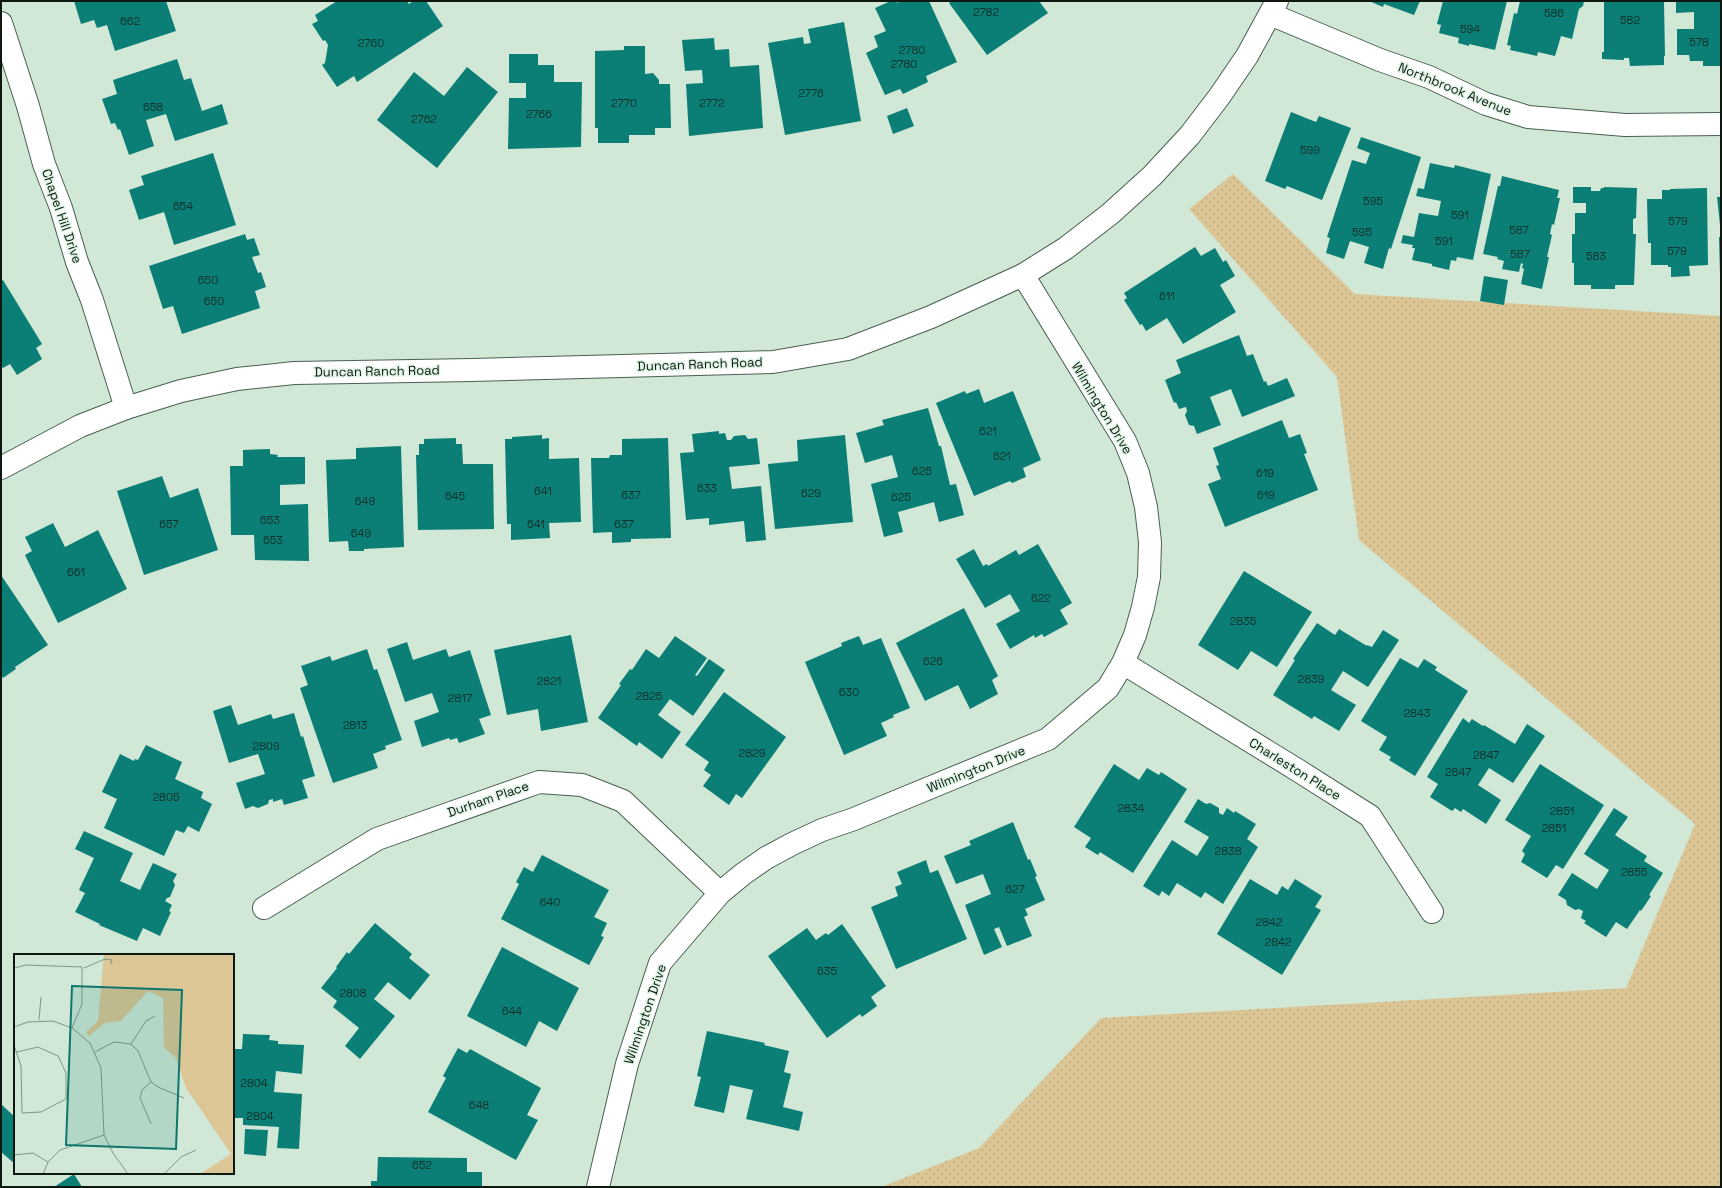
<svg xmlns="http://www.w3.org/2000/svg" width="1722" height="1188" viewBox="0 0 1722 1188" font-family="'Space Grotesk',sans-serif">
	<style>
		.grass { fill: url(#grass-dots) }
		.building { fill: #0b7e76 }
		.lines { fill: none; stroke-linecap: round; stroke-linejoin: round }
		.minor-casing { stroke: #4a5f50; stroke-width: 24 }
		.tertiary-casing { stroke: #4a5f50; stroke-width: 24 }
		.minor { stroke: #fff; stroke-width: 22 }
		.tertiary { stroke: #fff; stroke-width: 22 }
		.labels { text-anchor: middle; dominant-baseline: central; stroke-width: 3; stroke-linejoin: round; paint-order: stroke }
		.number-label { font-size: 11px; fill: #0e312a }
		.street-label { font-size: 13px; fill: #0f1711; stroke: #def5e4 }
		.inset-road { fill: none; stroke: #839488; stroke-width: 1 }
		.view { fill: #0f766e; fill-opacity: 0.15; stroke: #0f766e; stroke-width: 2 }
		.inset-edge { fill: none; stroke: #0f1711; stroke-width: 2 }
	</style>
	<defs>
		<pattern id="grass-dots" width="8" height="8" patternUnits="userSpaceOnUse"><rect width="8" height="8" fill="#ddc695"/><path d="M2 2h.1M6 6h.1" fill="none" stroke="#bca97f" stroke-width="1.8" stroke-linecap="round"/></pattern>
	</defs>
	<rect width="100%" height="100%" fill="#d1e8d7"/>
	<path class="grass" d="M1233,174L1355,294L1721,316V1187H881L979,1148L1101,1018L1626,988L1695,824L1359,540L1337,377L1189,209Z"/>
	<path class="building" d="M74,1H166L176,31L115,51L107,25L97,28L94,20L81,24Z
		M337,1H407L409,4L413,1H426L443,26L357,82L354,76L337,87L322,65L325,63L328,45L325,40L323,41L312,24L318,21L315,15Z
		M891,1H896L897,3L900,1H929L957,62L926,76L928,82L903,94L900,89L885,95L866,53L878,47L874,36L886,31L875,8Z
		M952,1H1039L1048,13L987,55L949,3Z
		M1369,1H1420L1414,15L1384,4L1383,7Z
		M1443,1H1507L1495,50L1469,44V46L1458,43L1459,38L1439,33L1441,25L1437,24Z
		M1520,1H1584L1583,6L1579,9L1572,39L1561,36L1555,56L1538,52L1537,56L1510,50L1511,46L1507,45L1514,13L1517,14Z
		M1604,1H1664L1665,56H1664V65L1630,66L1629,58H1624V60L1602,59V52H1604Z
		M1676,1H1721V66H1703V61H1690L1689,55H1677V29H1694V12L1676,13Z
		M844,22L861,121L785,135L768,43L803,37L804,44L811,43L808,29Z
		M714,38L715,50L729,49L730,67L759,65L763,128L689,136L686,84L703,83L702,70L685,71L682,40Z
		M624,46H645V74L653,73L659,80V84H670L671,128H655V135H629V143H598V128H595V51L624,50Z
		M509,54H538V65H554V82H582L581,147L508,149L509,98H526V83H509Z
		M177,59L184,80L191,78L202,111L222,104L228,124L175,141L166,114L146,120L154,146L129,155L120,129L118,130L115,123L111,124L102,99L117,94L113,80Z
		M467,67L498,92L437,168L377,120L414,72L444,96Z
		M907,108L914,126L893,134L887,116Z
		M1291,112L1316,122L1319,116L1351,128L1322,200L1287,186L1285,189L1265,181Z
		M1361,137L1421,157L1391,249L1389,248L1383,269L1364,263L1369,247L1350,241L1344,259L1326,253L1330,238L1327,237L1352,160L1366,164L1370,153L1357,148Z
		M213,153L236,225L174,245L164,212L139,220L129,190L144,185L141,176Z
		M1430,163L1454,168L1455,165L1491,174L1473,260L1457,257L1456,261L1451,260L1449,270L1432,266V264L1412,260L1415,248H1412L1413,245L1401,243L1403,235L1414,237L1419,213L1438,216L1441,201L1416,196L1418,188L1424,189Z
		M1502,176L1559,190L1557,198H1560L1554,225L1552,224L1550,234L1552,235L1547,257H1549L1542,289L1521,284L1524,269L1522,268L1523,264L1521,263L1519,272L1502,269L1504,261L1497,259L1498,257L1483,254L1498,186H1500Z
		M1573,187H1591V191H1600L1601,188H1604V187L1637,188L1636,218L1633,219V234H1636L1634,285H1615V289H1591V285H1574V263H1572V234H1575V213H1586V203H1573Z
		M1707,188L1708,265L1689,266L1690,276L1671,277V267H1668V265H1651V243H1648L1647,199H1662V190H1670V189Z
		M1717,197H1721V225H1720Z
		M245,234L247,240L254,238L260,255L252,257L258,273L261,272L266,287L255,291L260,308L182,334L173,306L163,309L149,266Z
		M1719,237H1721V274H1720Z
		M1195,247L1201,256L1215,248L1223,262L1226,260L1235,276L1220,285L1236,312L1183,344L1167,318L1146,331L1142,324L1140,325L1124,300L1127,298L1124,293Z
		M1484,276L1508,280L1504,305L1480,301Z
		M3,280L42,344L36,348L42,359L17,375L10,364L3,368L1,366V281Z
		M1239,335L1247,356L1253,354L1264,382L1266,381L1268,386L1287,378L1295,396L1242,417L1231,389L1210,397L1221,425L1197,434L1194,426L1189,425L1185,415L1187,411L1186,407L1179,409L1176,402L1174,403L1165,380L1181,373L1176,360Z
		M979,389L984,403L1013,391L1041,460L1023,468L1026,477L1012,483L1010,481L974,496L936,403L965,391L966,394Z
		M928,408L939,446H941L950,485L956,484L964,515L939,522L934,502L898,512L903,532L884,537L871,484L898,477L892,455L865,463L856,433L884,425L882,420Z
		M1282,420L1289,438L1300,434L1307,453L1304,454L1318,490L1225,527L1208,484L1221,479L1216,466L1219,465L1213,448Z
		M719,431V434L725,433L727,440H731L734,436L745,435L748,439L757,438L760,464L729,467L732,489L761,486L766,540L746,542L744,521L709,525V518L686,520L680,453L694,452L692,434Z
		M542,435V439L549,438V459L579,458L581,522L549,523L550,538L511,540V524H507L505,439H512V437Z
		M845,435L853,522L775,529L768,464L798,461L797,440Z
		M456,438V444H462L463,464H493L494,529L418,530L416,455H419V444H424V439Z
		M668,438L671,538L631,539V542L612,543V532L593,533L591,458H609L610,455H622V439Z
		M401,446L404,547L364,549V551H349L348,541L329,542L326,460L356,459V448Z
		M270,449V454L278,455L277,457H305V484L280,485V505L308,504L309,561L255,560L254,535H231L230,466H243V450Z
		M162,476L170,498L198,488L218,550L144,575L117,491Z
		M53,523L65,547L98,530L127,589L58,623L25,555L32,551L25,537Z
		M1038,544L1072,603L1060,610L1068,624L1044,637L1042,634L1035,638L1034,635L1010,649L996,624L1020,611L1010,594L985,608L956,559L974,549L983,566L987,564L988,566L1016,550L1019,555Z
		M1244,571L1312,612L1277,667L1251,651L1238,670L1198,645Z
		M1,575L48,645L15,667L16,669L3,678L1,675Z
		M964,608L998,676L992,680L998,694L970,709L958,685L925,701L896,643Z
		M1317,623L1335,635L1339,629L1367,646V645L1372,647L1383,630L1399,640L1368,687L1343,671L1331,690L1356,705L1339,731L1314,716L1312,719L1273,695L1295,660L1293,659Z
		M571,635L588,722L541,731L538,709L507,715L494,650Z
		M675,636L707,658L695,675L697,676L709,659L725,670L693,716L670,699L658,715L681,732L662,759L639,742L637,746L598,718L621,685L619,684L630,669L632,670L646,649L659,658Z
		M859,636L863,645L881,638L910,708L893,715L894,717L881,723L887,736L844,755L805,662L842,646L841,643Z
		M407,642L413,660L446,649L449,657L470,650L491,715L479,719L485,734L459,743L457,738L450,740L449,738L422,747L414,721L439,712L432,693L405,702L387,649Z
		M367,649L374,670L377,669L402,740L385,746L386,749L373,754L378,768L333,783L300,688L308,685L301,666L330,656L332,661Z
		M1400,658L1418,668L1424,659L1437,667L1435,670L1468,691L1415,776L1389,760L1391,757L1379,750L1387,737L1361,721Z
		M724,692L786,737L742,798L736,794L729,805L703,786L711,775L704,770L709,762L685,745Z
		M231,705L238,725L271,714L273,719L294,713L301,737L303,736L315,776L302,780L308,798L284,805L282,799L273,802V799L269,800L268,804L258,808L253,806L245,809L236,783L265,774L258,754L229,763L213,711Z
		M1463,718L1469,723L1472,719L1483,726L1484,725L1515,744L1527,724L1545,736L1513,783L1489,768L1478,785L1501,800L1486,824L1463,809L1461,812L1455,808L1452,811L1430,797L1438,784L1427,777Z
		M146,745L182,762L175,779L203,792L201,798L212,804L199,832L188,826L184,833L176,830L164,856L104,828L117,799L102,792L120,754L134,761L135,759L138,760Z
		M1114,764L1139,780L1147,768L1159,775L1161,772L1187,789L1133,873L1100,852L1098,855L1085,847L1091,838L1074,827Z
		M1540,764L1604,805L1563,869L1556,865L1547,878L1521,862L1525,854L1522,851L1531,836L1505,820Z
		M1198,799L1206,804L1210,803L1219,808V813L1223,815L1227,808L1234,813L1235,811L1256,824L1247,839L1258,847L1223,904L1205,892L1201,898L1177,883L1169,896L1162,891L1159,896L1143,886L1172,840L1197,856L1209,837L1184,822Z
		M1614,808L1628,817L1615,835L1647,856L1644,861L1663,873L1649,895L1651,896L1641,911L1640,910L1627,929L1616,922L1606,937L1584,923L1586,921L1581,918L1583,911L1579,909L1575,910L1567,905L1566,900L1558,895L1572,873L1597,889L1609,870L1584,854Z
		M1013,822L1028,860L1030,859L1037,876L1035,877L1045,900L1025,909L1028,915L1024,917L1032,936L1007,946L999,927L994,929L1002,947L984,955L965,905L991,894L983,874L956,884L944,856L971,845L969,841Z
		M84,831L133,853L120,881L140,890L153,863L177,874L173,881L175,885L170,897L167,898L165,901L172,905L169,911L171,912L160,936L143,928L137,941L99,925L100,924L75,912L85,893L79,890L94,858L75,849Z
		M542,855L609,890L594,917L607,923L601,936L604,937L589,965L501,919L519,884L516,882L524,867L533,872Z
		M926,860L930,873L938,870L967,939L896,969L871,907L898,896L895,887L902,884L897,872Z
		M1250,879L1277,895L1282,886L1288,890L1295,879L1322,896L1315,907L1321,910L1282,975L1217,934Z
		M375,923L412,954L409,958L430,975L410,1000L388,982L374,999L395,1016L360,1059L345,1046L359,1028L333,1007L337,1001L321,988L337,968L336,967L347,952L349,954Z
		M842,924L886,986L871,997L877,1006L862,1017L860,1014L827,1038L768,956L807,928L816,940L826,933L828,935Z
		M502,947L579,988L557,1031L539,1021L526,1047L467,1016Z
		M707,1031L765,1043L764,1045L789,1051L784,1072L791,1074L783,1107L803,1112L799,1131L746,1119L753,1090L730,1085L724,1113L694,1106L701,1077L697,1076Z
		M243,1034L270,1035L269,1040L278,1041V1044L304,1045L302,1074L276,1071L274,1092L302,1094L299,1149L277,1148L279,1127L243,1125V1118H233V1049H242Z
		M458,1048L467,1053L470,1049L541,1088L527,1115L538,1120L516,1160L428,1112L446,1078L443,1076Z
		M2,1105L15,1117V1164L1,1152Z
		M245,1129L268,1130L266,1156L244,1154Z
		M378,1157L467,1158V1172H482V1187H371V1181H377Z
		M74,1174L82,1187H54Z"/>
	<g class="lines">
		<g class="minor-casing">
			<path id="minor" d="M1270,14L1380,60L1429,77L1486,104L1528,117L1625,125L1721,124
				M1,23L28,106L44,164L61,208L77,262L92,300L126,408
				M1123,663L1299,771L1370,816L1432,912
				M264,908L377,839L539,782L582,785L623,801L720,893
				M598,1187L627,1064L660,963L720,893L743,874L766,858L792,844L822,830L854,819L1048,739L1108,688L1123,663L1135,635L1143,607L1149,577L1150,542L1146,507L1138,473L1125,441L1023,275"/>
		</g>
		<g class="tertiary-casing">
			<path id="tertiary" d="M1,468L80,426L126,408L181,391L237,379L294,373L472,370L773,362L848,349L931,317L1023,275L1066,248L1110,214L1152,176L1190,135L1219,97L1247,56L1277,1"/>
		</g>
		<use href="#minor" class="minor"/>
		<use href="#tertiary" class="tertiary"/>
	</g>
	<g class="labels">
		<g class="number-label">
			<text x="986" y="12">2782</text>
			<text x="1554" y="13">586</text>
			<text x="1630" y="20">582</text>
			<text x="130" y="21">662</text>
			<text x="1470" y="29">594</text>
			<text x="1699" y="42">578</text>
			<text x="371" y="43">2760</text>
			<text x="912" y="50">2780</text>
			<text x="904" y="64">2780</text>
			<text x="811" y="93">2776</text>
			<text x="624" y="103">2770</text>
			<text x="712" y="103">2772</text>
			<text x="153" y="107">658</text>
			<text x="539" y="114">2766</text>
			<text x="424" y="119">2762</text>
			<text x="1310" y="150">599</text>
			<text x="1373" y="201">595</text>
			<text x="183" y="206">654</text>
			<text x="1460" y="215">591</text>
			<text x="1678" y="221">579</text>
			<text x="1519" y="230">587</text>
			<text x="1362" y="232">595</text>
			<text x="1444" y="241">591</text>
			<text x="1677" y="251">579</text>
			<text x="1520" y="254">587</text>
			<text x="1596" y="256">583</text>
			<text x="208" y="280">650</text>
			<text x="1167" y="296">611</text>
			<text x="214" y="301">650</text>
			<text x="988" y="431">621</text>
			<text x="1002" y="456">621</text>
			<text x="922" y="471">625</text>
			<text x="1265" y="473">619</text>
			<text x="707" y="488">633</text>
			<text x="543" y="491">641</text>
			<text x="811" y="493">629</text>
			<text x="631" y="495">637</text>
			<text x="1266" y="495">619</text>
			<text x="455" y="496">645</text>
			<text x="901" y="497">625</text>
			<text x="365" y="501">649</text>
			<text x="270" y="520">653</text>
			<text x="169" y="524">657</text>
			<text x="536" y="524">641</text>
			<text x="624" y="524">637</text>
			<text x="361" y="533">649</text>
			<text x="273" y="540">653</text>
			<text x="76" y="572">661</text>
			<text x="1041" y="598">622</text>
			<text x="1243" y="621">2835</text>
			<text x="933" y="661">626</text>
			<text x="1311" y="679">2839</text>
			<text x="549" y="681">2821</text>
			<text x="849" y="692">630</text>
			<text x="649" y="696">2825</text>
			<text x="460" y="698">2817</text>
			<text x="1417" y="713">2843</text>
			<text x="355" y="725">2813</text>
			<text x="266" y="746">2809</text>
			<text x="752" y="753">2829</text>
			<text x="1486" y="755">2847</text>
			<text x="1458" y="772">2847</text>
			<text x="166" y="797">2805</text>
			<text x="1131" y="808">2834</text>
			<text x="1562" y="811">2851</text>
			<text x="1554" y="828">2851</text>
			<text x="1228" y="851">2838</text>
			<text x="1634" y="872">2855</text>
			<text x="1015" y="889">627</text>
			<text x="550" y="902">640</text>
			<text x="1269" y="922">2842</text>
			<text x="1278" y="942">2842</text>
			<text x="827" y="971">635</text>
			<text x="353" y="993">2808</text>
			<text x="512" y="1011">644</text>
			<text x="254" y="1083">2804</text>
			<text x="479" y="1105">648</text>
			<text x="260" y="1116">2804</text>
			<text x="422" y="1165">652</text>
		</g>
		<g class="street-label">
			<text transform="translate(1455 89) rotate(22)">Northbrook Avenue</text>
			<text transform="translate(62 216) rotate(71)">Chapel Hill Drive</text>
			<text transform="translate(700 364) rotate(-2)">Duncan Ranch Road</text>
			<text transform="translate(377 371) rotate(-1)">Duncan Ranch Road</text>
			<text transform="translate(1102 408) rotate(59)">Wilmington Drive</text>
			<text transform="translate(976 769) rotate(-22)">Wilmington Drive</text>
			<text transform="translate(1295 769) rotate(32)">Charleston Place</text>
			<text transform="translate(488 799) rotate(-19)">Durham Place</text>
			<text transform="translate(645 1014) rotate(-71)">Wilmington Drive</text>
		</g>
	</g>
	<g transform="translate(14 954)">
		<rect width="220" height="220" fill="#d1e8d7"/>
		<path d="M90,0H220V204L172,134L162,104L150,93L149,44L134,37L107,67L91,69L75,82L72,78L84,67Z" fill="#ddc695"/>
		<path d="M217,200L220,204V220H186Z" fill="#ddc695"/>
		<path class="inset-road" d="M0,14L12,11L68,13V50L58,74M70,14L91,5L98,6L97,10M25,66L27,43M0,73L14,68L39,67L58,74L76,89L87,114L90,181L99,199L114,220M117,90L132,67L141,62M0,91L7,112L8,159L27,158L52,145V119L44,102L24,93L3,98M81,98L100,88L117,90L124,97L137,128L144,133L170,144M137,170L126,144L128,136L137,128M0,201L19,199L34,208M29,220L34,208L46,196L90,181M150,220L167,203L182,196"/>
		<path class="view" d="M58,32L168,36L162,195L52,191Z"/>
		<rect width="220" height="220" class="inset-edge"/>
	</g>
	<rect width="1722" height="1188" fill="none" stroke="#0f1711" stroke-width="4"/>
</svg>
